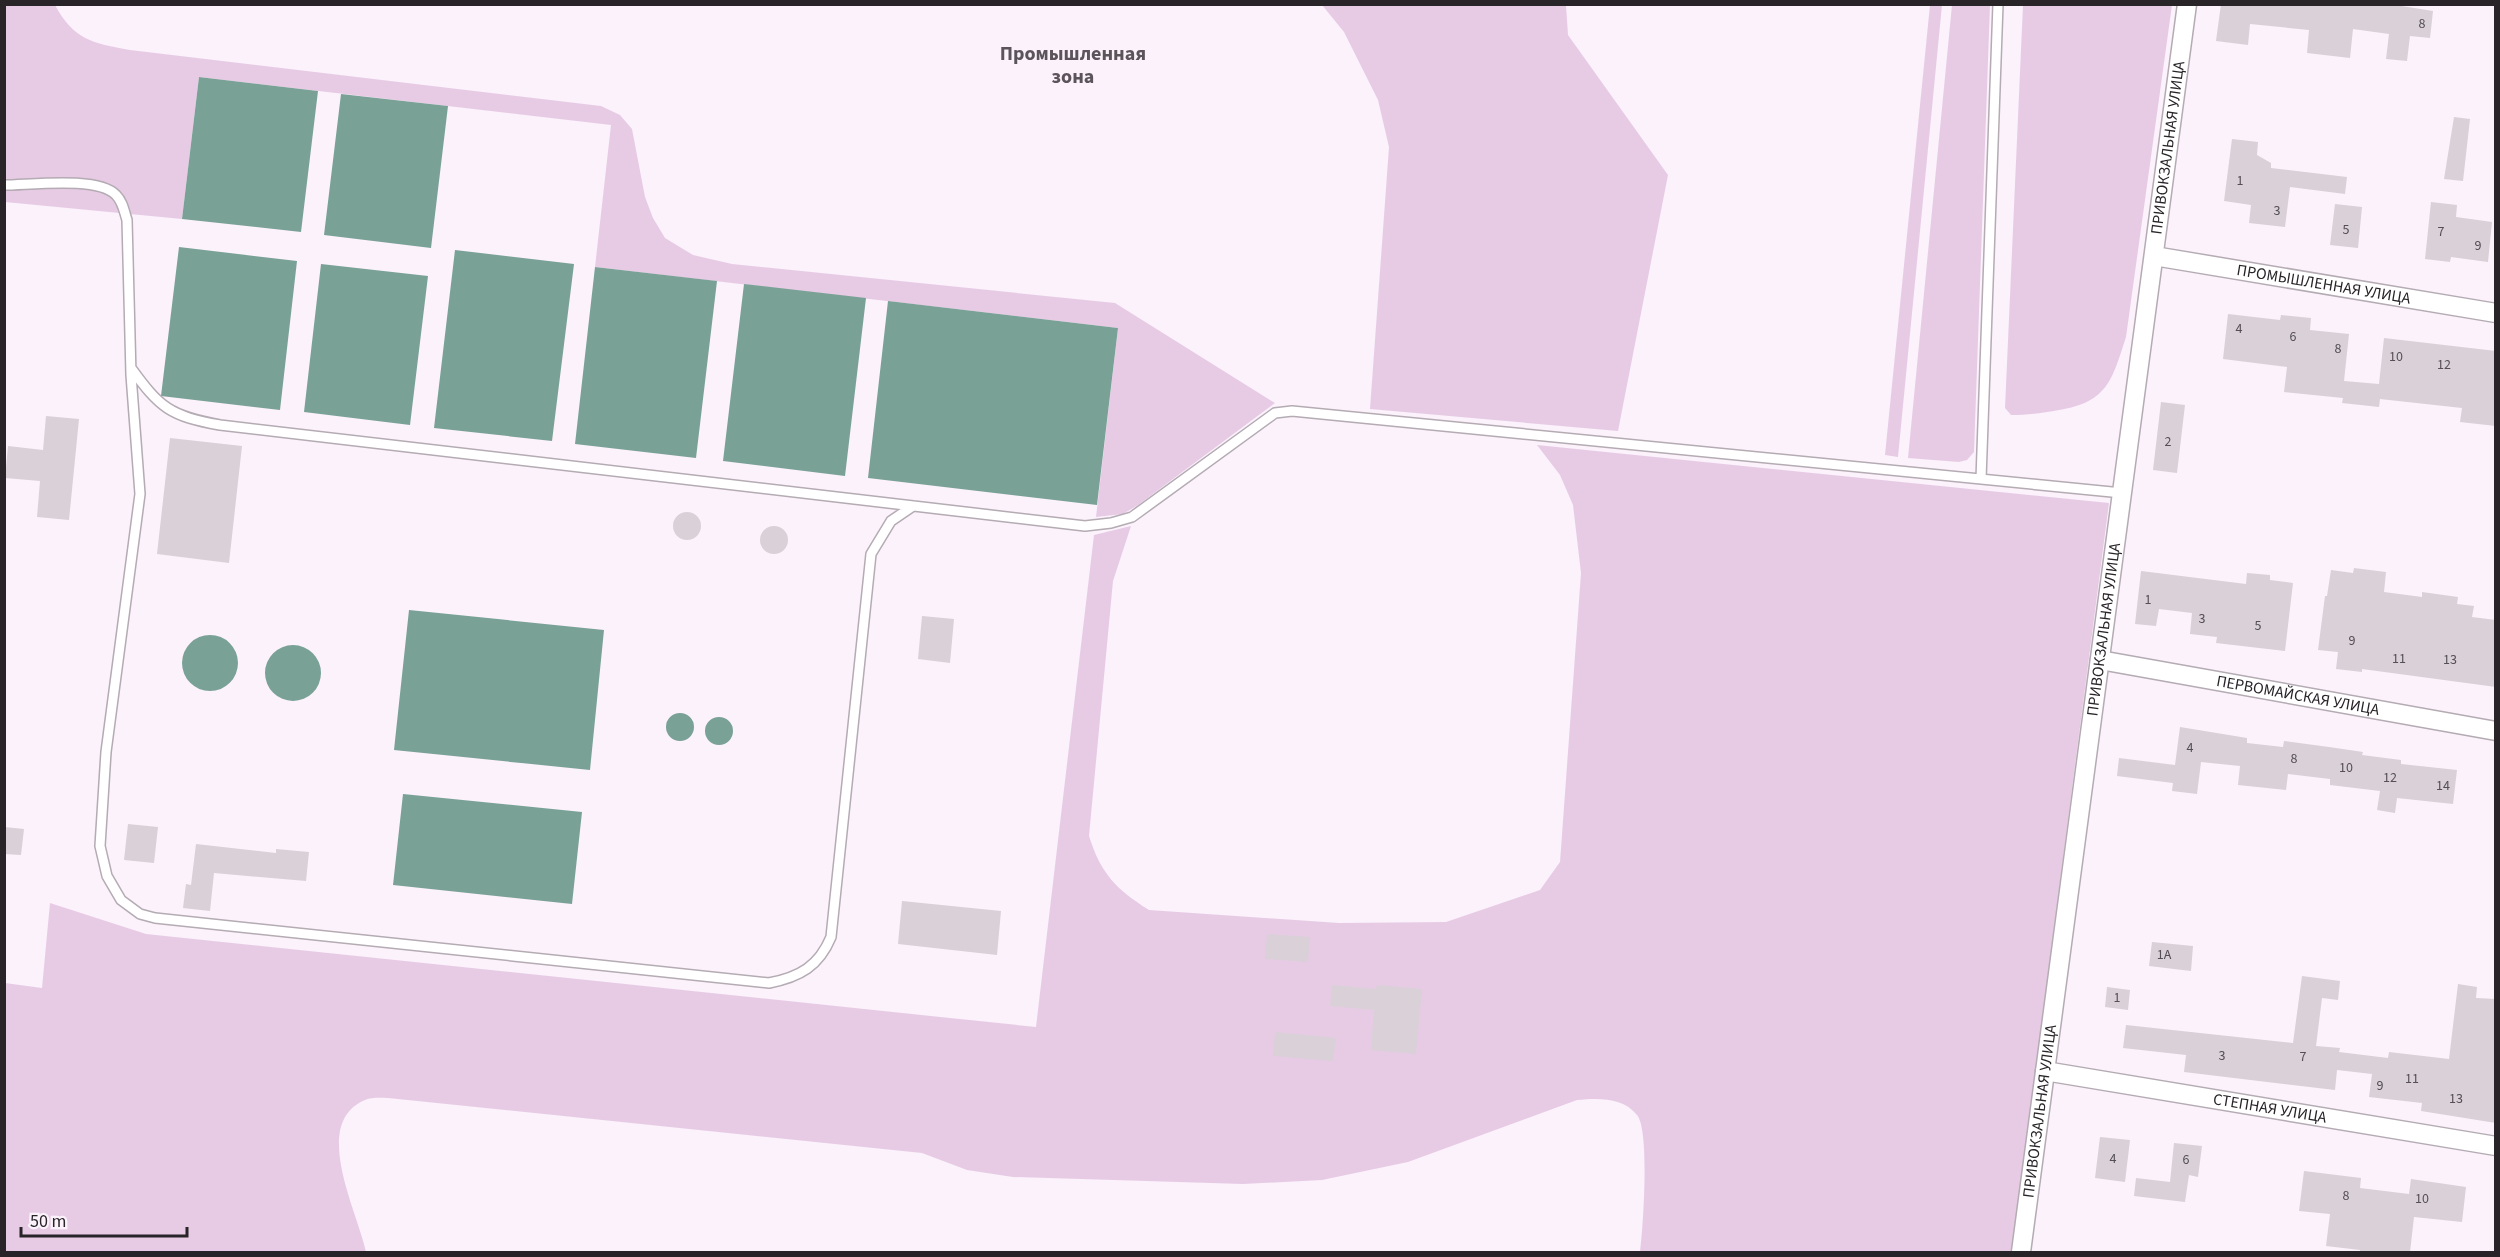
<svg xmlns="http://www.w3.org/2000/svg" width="2500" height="1257" viewBox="0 0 2500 1257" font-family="'Source Sans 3',sans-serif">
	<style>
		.green { fill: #e7cbe5 }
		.water { fill: #7aa196 }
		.building { fill: #d9d0d8 }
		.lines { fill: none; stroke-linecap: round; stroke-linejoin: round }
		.service-casing { stroke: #b4abb3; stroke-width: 12 }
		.minor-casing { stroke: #b4abb3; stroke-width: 21 }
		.service { stroke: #fff; stroke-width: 9 }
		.minor { stroke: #fff; stroke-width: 18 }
		.labels { text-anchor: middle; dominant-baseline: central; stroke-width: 6; stroke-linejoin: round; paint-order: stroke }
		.number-label { font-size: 14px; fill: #544f54 }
		.street-label { font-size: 16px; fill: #282428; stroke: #fbf2fb }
		.quarter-label { font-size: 20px; font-weight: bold; fill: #5c545b; stroke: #fbf2fb }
	</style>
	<rect width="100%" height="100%" fill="#fbf2fb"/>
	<path class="green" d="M5,5H55C74,40 92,43 130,50L601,106L620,115L632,129L645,197L653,218L665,238L693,255L732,264L1115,303L1275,403L1138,505L1123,514L1096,517L1118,328L595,267L611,125L199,77L182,219L5,202Z
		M1322,5H1566L1568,35L1668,175L1618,431L1370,409L1389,147L1378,100L1344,32Z
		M1930,5H1942L1898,457L1885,455Z
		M1952,5H1990L1974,452L1967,460L1959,462L1908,458Z
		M2023,5H2172L2126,337C2112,380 2108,402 2059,410C2043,413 2028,415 2011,415L2005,408Z
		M1537,445L2109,503L2012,1252H1640C1643,1229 1650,1130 1637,1115C1623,1097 1598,1098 1577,1100L1408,1162L1322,1180L1243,1184L1013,1177L967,1170L922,1153L388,1098C382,1098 372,1097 365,1100C310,1123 358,1212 366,1252H5V983L42,988L50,903L146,934L1036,1027L1094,535L1131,526L1113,581L1089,836C1101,874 1116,889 1149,910L1339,923L1446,922L1540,890L1560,862L1581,573L1573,505L1560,475Z"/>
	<path class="water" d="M199,77L318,91L301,232L182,219Z
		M341,94L448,106L431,248L324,235Z
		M179,247L297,261L280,410L161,396Z
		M455,250L574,264L552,441L434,428Z
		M321,264L428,276L410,425L304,412Z
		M595,267L717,281L696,458L575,444Z
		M744,284L866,298L845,476L723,461Z
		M888,301L1118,328L1097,505L868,478Z
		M409,610L604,630L590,770L394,750Z
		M182 663a28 28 0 1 1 56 0a28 28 0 1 1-56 0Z
		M265 673a28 28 0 1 1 56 0a28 28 0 1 1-56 0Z
		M666 727a14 14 0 1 1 28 0a14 14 0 1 1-28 0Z
		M705 731a14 14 0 1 1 28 0a14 14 0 1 1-28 0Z
		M403,794L582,812L572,904L393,885Z"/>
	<path class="building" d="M2221,4H2389L2433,11L2430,38L2410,36L2407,61L2386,59L2389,34L2353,29L2350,58L2307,53L2309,30L2250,24L2248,45L2216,41Z
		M2454,117L2470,119L2463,181L2444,179Z
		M2232,139L2258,142L2257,155L2271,163V168L2347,177L2345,194L2290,187L2285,227L2249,223L2251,205L2224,201Z
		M2431,202L2457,205L2456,217L2492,222L2488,262L2451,257L2450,262L2425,259Z
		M2335,204L2362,207L2358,248L2330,245Z
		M2228,314L2280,320L2281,315L2311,318L2310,330L2349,334L2344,381L2379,384L2384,338L2496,351V426L2460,422L2462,408L2380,399L2379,407L2342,403L2343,398L2284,392L2287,367L2223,359Z
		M2161,402L2185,405L2177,473L2153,470Z
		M46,416L79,419L69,520L37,517L40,481L5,478L8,446L43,450Z
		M170,438L242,446L229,563L157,554Z
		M673 526a14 14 0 1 1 28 0a14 14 0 1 1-28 0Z
		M760 540a14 14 0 1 1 28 0a14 14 0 1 1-28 0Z
		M2354,568L2386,572L2384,592L2422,597V592L2458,597L2457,604L2474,606L2472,617L2496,620V687L2362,669V672L2336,669L2338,652L2318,650L2325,596H2327L2331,570L2353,573Z
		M2141,571L2246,584L2247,573L2270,575V580L2293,583L2285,651L2216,643L2217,637L2190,634L2192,613L2159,609L2156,626L2135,624Z
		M922,616L954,619L950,663L918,659Z
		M2180,727L2247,738V743L2283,747L2284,741L2329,747L2363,752L2362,755L2401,760V764L2457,770L2453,804L2397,798L2395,813L2377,810L2380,791L2330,785V779L2288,774L2286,790L2238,785L2240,766L2201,762L2197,794L2172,791L2173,783L2117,776L2119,758L2175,765Z
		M128,824L158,827L154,863L124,860Z
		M4,827L24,829L21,855L4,854Z
		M196,844L276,853V849L309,852L306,881L214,873L210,911L183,908L186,884L191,885Z
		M902,901L1001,911L997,955L898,944Z
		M1267,934L1310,937L1308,962L1265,959Z
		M2152,942L2193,946L2191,971L2149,966Z
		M2302,976L2340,981L2338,1000L2322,998L2316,1046L2340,1048L2339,1052L2388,1058L2389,1052L2449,1059L2458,984L2477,987L2476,998L2496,999V1123L2421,1111L2422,1103L2369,1097L2372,1074L2337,1070L2335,1090L2184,1072L2186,1055L2123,1048L2126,1025L2293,1043Z
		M1332,985L1376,989L1377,985L1422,989L1416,1054L1371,1050L1374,1010L1330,1006Z
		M2107,987L2130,990L2128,1010L2105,1007Z
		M1275,1032L1336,1038L1333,1061L1273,1056Z
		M2100,1137L2130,1140L2125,1182L2095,1178Z
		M2174,1143L2202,1146L2198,1177L2189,1175L2185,1202L2134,1196L2136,1178L2170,1182Z
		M2304,1171L2361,1178L2360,1188L2409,1194L2411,1179L2466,1187L2462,1222L2414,1217L2410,1252H2360V1250L2326,1246L2330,1214L2299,1211Z"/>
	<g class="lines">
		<g class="service-casing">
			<path id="service" d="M4,185C30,185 98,176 116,195C123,202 124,211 127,220L131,375L140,494L106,752L100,846L107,876L121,900L140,914L155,918L769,983C800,977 819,966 831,937L871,554L891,521L913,506
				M131,368C160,408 170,416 220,425L1085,526L1111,523L1132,517L1275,413L1292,411L2122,493
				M1981,479L1998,4"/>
		</g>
		<g class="minor-casing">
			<g id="minor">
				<path id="s1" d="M2154,256L2496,313"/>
				<path id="s2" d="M2100,660L2496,731"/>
				<path id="s3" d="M2045,1071L2496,1146"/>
				<path id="s4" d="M2021,1252L2187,4"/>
			</g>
		</g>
		<use href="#service" class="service"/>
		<use href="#minor" class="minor"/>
	</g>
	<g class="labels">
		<g class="number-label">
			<text x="2422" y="24">8</text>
			<text x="2240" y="181">1</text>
			<text x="2277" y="211">3</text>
			<text x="2346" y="230">5</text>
			<text x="2441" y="232">7</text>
			<text x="2478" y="246">9</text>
			<text x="2239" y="329">4</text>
			<text x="2293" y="337">6</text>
			<text x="2338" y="349">8</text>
			<text x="2396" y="357">10</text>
			<text x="2444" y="365">12</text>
			<text x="2168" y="442">2</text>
			<text x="2148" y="600">1</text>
			<text x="2202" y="619">3</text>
			<text x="2258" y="626">5</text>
			<text x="2352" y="641">9</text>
			<text x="2399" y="659">11</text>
			<text x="2450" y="660">13</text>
			<text x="2190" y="748">4</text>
			<text x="2294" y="759">8</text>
			<text x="2346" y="768">10</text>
			<text x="2390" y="778">12</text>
			<text x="2443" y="786">14</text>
			<text x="2164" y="955">1А</text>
			<text x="2117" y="998">1</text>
			<text x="2222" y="1056">3</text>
			<text x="2303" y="1057">7</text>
			<text x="2412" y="1079">11</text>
			<text x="2380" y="1086">9</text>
			<text x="2456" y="1099">13</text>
			<text x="2113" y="1159">4</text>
			<text x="2186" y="1160">6</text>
			<text x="2346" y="1196">8</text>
			<text x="2422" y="1199">10</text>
		</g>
		<g class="street-label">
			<text stroke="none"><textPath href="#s4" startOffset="1114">ПРИВОКЗАЛЬНАЯ УЛИЦА</textPath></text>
			<text stroke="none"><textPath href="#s1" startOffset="172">ПРОМЫШЛЕННАЯ УЛИЦА</textPath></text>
			<text stroke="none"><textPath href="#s4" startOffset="628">ПРИВОКЗАЛЬНАЯ УЛИЦА</textPath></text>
			<text stroke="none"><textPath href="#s2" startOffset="201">ПЕРВОМАЙСКАЯ УЛИЦА</textPath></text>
			<text stroke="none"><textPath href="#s3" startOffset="228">СТЕПНАЯ УЛИЦА</textPath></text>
			<text stroke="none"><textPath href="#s4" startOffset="142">ПРИВОКЗАЛЬНАЯ УЛИЦА</textPath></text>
		</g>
		<g class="quarter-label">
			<text x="1073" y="54">Промышленная<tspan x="1073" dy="23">зона</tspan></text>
		</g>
	</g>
	<rect width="2500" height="1257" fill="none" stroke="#282428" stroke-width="12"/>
	<path d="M21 1227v9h166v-9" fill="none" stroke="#282428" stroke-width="3"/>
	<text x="30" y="1227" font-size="18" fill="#282428" stroke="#fbf2fb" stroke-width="4.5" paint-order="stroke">50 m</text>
</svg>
